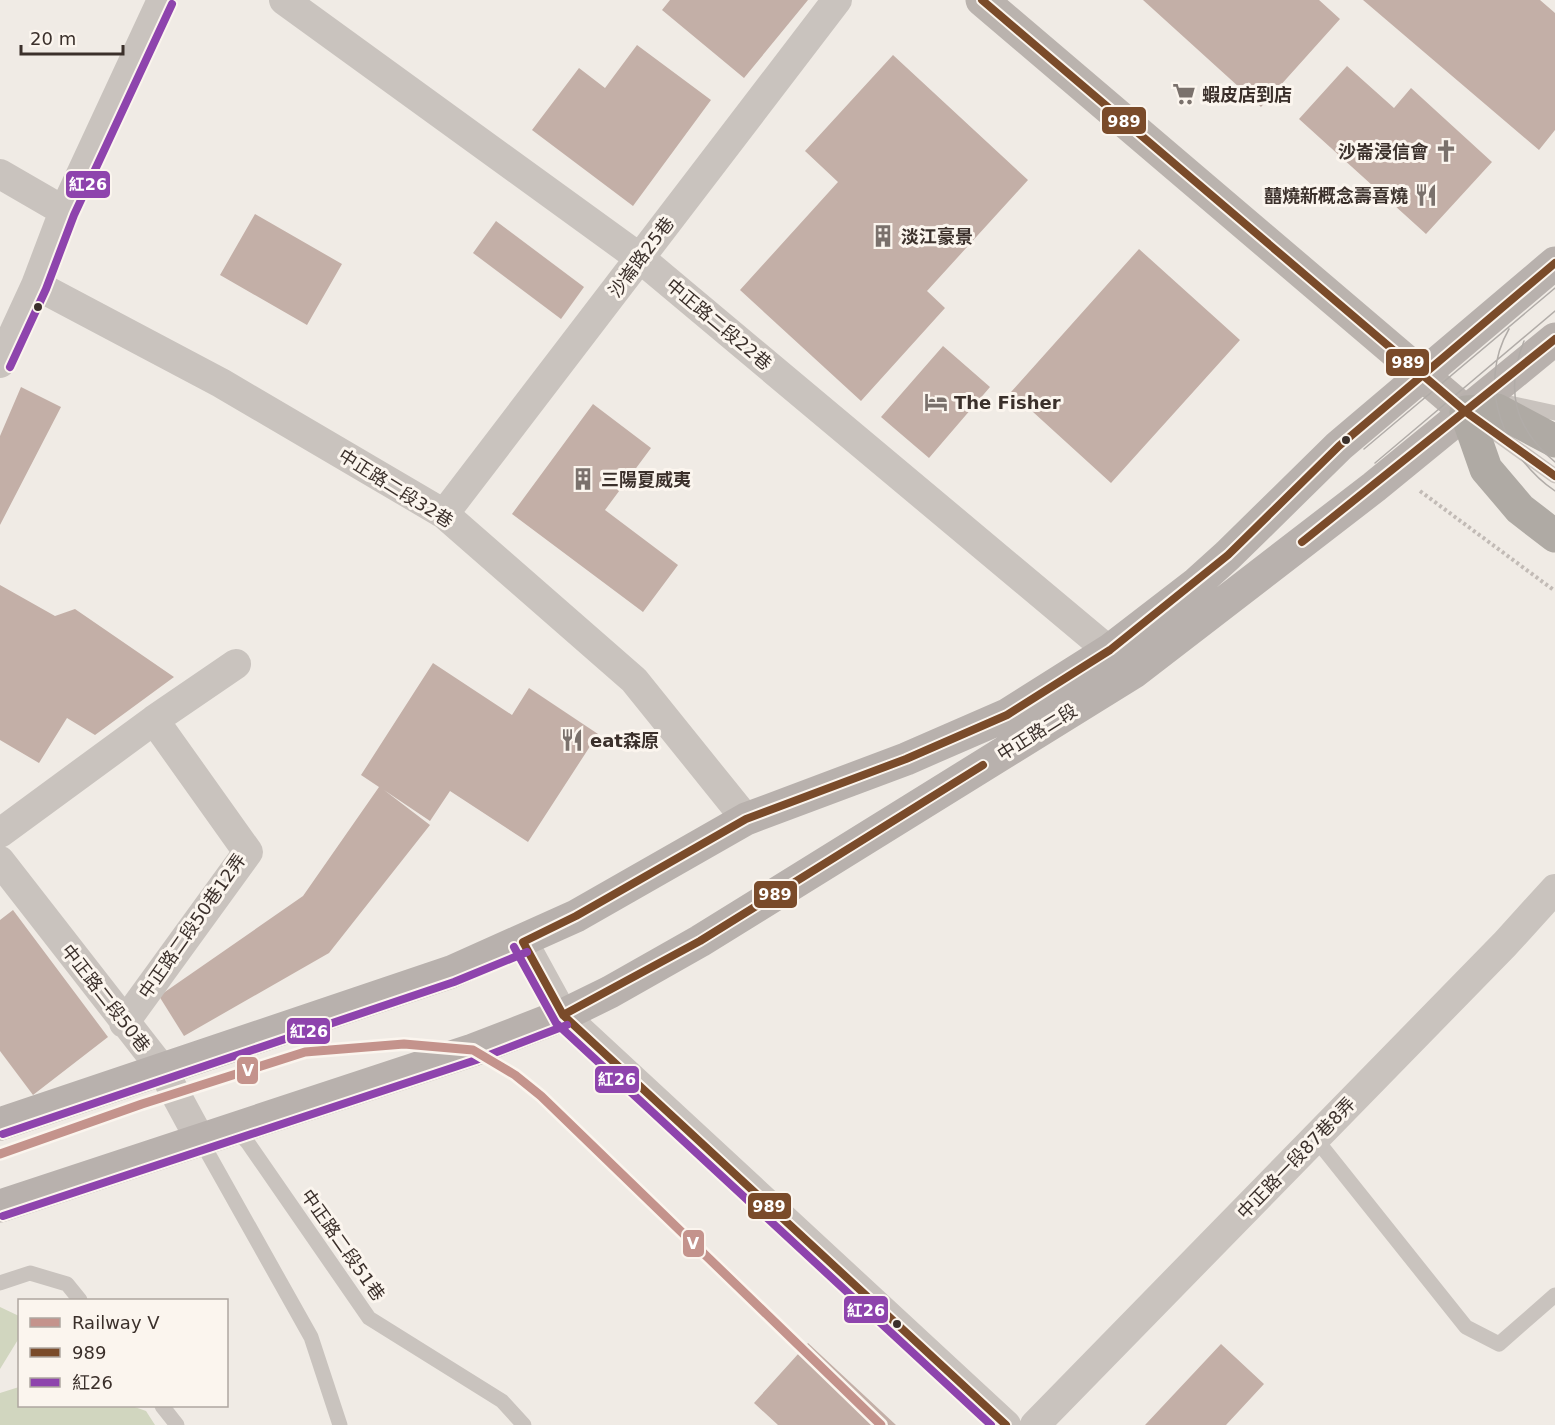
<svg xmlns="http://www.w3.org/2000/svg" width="1555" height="1425" viewBox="0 0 1555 1425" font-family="'DejaVu Sans','Noto Sans TC',sans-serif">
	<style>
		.green { fill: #d1d6bf }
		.building { fill: #c3afa7 }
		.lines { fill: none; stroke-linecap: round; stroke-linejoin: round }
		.path { stroke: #c2bbb6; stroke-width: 4; stroke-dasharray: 3 3; stroke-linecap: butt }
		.lane { stroke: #c9c3be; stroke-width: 15 }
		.street { stroke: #c9c3be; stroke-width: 30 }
		.secondary { stroke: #bab3ae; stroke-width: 33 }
		.primary { stroke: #b8b1ad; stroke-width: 33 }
		.highway { stroke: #afaaa4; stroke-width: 33 }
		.tram { stroke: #b1aca8; stroke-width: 1.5 }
		.bus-1-casing { stroke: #fbf5ee; stroke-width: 12 }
		.bus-2-casing { stroke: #fbf5ee; stroke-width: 12 }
		.bus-1 { stroke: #7a4b2a; stroke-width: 8 }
		.bus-2 { stroke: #8e44ad; stroke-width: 8 }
		.rail-1-casing { stroke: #fbf5ee; stroke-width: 14 }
		.rail-1 { stroke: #c4938c; stroke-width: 9 }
		.bus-dot { fill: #3b302b; stroke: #fbf5ee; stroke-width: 2 }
		.labels { text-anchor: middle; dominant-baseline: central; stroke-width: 6; stroke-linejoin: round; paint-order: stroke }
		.poi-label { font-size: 18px; font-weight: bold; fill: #3b302b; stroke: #fbf5ee; text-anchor: start }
		.street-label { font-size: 18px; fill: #3b302b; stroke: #fbf5ee }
		.line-badge { stroke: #fbf5ee; stroke-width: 2 }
		.badge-label { font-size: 16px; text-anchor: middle; font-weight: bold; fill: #fff }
	</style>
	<rect width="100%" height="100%" fill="#f0ebe5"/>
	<path class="green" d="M0,1307L19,1316V1338L0,1369Z
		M19,1387L20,1406H132L146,1411L155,1425H0V1393Z"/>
	<path class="building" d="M670,0H808L744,78L662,10Z
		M1143,0H1319L1340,19L1261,107Z
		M1363,0H1540L1555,13V130L1539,150Z
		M637,45L711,100L633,206L532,130L579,68L605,88Z
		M893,55L1028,180L927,291L945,308L861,401L740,290L838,182L805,151Z
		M1347,66L1394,108L1411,88L1492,162L1426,234L1299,119Z
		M255,214L342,264L307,325L220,275Z
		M496,221L584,287L561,319L473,253Z
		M1139,249L1240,340L1111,483L1011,392Z
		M943,346L990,387L929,458L881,417Z
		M21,387L61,407L0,525V436Z
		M593,404L651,448L605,510L678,565L643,612L512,514Z
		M0,585L55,616L75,609L174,677L95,735L67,718L39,763L0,740Z
		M433,663L512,715L529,688L598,734L528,842L450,791L430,821L384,790L430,825L329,953L184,1036L159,996L303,896L379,787L361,775Z
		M13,910L108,1037L33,1095L0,1051V920Z
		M808,1343L896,1425H778L754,1403Z
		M1221,1344L1264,1384L1226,1425H1145Z"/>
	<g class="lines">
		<path class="path" d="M1420,491L1555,591"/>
		<path class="lane" d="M1505,402L1555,413
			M1474,418L1555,476
			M235,1129L248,1143L369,1318L502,1401L524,1425
			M1315,1138L1466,1327L1499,1344L1555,1295
			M201,1141L311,1337L340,1425
			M0,1283L30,1273L67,1284L80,1300
			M162,1406L177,1425"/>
		<path class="street" d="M284,0L641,259L1127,666
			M0,174L64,211
			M36,285L221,383L444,514L634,680L746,819
			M0,363L36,285L64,211L162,0
			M444,514L837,0
			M154,720L236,664
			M0,833L154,720L248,852L124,1023
			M0,861L162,1069L201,1141
			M523,942L563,1015L1006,1425
			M1035,1425L1505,944L1555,889"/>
		<path class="secondary" d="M982,0L1466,412"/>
		<path class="primary" d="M0,1124L451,972L576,916L746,819L906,759L1007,715L1110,650L1197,583L1228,555L1339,446L1555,263
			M0,1206L473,1050L563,1015L610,992L700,941L1134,672L1374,487L1555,339"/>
		<path class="highway" d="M1555,441L1497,410L1466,412L1486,469L1520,509L1555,536"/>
		<path class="tram" d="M1509,329C1476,386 1504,456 1555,491
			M1524,341C1505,390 1514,428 1555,462
			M1364,449L1555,288
			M1375,463L1555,311"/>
		<g class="bus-1-casing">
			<path id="bus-1" d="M982,0L1466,412L1555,476
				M1302,542L1555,339
				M563,1015L700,941L983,765
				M1006,1425L563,1015L523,942L576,916L746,819L906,759L1007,715L1110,650L1228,555L1339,446L1555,263"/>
		</g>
		<g class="bus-2-casing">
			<path id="bus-2" d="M10,367L46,289L74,215L172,4
				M514,947L556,1023L991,1425
				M3,1134L454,982L527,952
				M3,1216L476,1060L567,1025"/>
		</g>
		<use href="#bus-1" class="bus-1"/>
		<use href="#bus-2" class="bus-2"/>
		<g class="rail-1-casing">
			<path id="rail-1" d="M0,1154L142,1104L305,1052L404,1044L473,1050L515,1075L541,1096L881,1425"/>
		</g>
		<use href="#rail-1" class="rail-1"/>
	</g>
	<defs>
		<g id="supermarket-bare" transform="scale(1.8)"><path d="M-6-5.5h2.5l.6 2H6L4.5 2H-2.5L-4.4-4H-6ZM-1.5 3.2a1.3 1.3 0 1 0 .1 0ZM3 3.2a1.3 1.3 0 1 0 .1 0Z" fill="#7a716c" stroke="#fbf5ee" stroke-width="2.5" paint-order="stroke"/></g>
		<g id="church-bare" transform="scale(1.8)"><path d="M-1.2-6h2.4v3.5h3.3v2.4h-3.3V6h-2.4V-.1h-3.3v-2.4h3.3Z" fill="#7a716c" stroke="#fbf5ee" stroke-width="2.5" paint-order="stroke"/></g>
		<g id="restaurant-bare" transform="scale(1.8)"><path d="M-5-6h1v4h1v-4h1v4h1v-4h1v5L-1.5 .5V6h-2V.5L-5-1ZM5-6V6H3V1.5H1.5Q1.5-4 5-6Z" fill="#7a716c" stroke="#fbf5ee" stroke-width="2.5" paint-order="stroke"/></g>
		<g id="building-bare" transform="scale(1.8)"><path d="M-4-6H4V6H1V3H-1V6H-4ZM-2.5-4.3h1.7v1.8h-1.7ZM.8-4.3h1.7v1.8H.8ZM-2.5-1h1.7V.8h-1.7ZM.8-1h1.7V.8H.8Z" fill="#7a716c" stroke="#fbf5ee" stroke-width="2.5" paint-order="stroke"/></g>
		<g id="hotel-bare" transform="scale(1.8)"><path d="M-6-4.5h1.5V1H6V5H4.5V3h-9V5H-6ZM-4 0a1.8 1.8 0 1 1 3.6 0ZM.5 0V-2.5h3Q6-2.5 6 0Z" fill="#7a716c" stroke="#fbf5ee" stroke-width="2.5" paint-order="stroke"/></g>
	</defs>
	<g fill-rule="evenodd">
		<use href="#supermarket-bare" x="1184" y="94"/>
		<use href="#church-bare" x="1446" y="151"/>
		<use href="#restaurant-bare" x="1426" y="195"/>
		<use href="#building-bare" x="883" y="236"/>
		<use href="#hotel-bare" x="936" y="402"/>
		<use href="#building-bare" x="583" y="479"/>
		<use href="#restaurant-bare" x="572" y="740"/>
	</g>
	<g class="bus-dot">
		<circle cx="38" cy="307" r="5"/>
		<circle cx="1346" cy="440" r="5"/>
		<circle cx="897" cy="1324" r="5"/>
	</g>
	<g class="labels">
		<g class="poi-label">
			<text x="1202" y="94">蝦皮店到店</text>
			<text x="1428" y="151" text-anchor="end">沙崙浸信會</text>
			<text x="1408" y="195" text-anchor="end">囍燒新概念壽喜燒</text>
			<text x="901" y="236">淡江豪景</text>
			<text x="954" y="402">The Fisher</text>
			<text x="601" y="479">三陽夏威夷</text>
			<text x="590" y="740">eat森原</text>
		</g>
		<g class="street-label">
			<text transform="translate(641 257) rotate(-53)">沙崙路25巷</text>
			<text transform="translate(719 324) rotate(40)">中正路二段22巷</text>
			<text transform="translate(396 488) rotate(32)">中正路二段32巷</text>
			<text transform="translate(1037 732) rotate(-32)">中正路二段</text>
			<text transform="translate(192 926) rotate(-55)">中正路二段50巷12弄</text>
			<text transform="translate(106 998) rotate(52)">中正路二段50巷</text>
			<text transform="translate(1296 1158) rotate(-46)">中正路一段87巷8弄</text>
			<text transform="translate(343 1245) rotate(55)">中正路二段51巷</text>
		</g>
	</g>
	<g class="line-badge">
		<rect x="1101" y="106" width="46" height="29" rx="6" fill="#7a4b2a"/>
		<rect x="65" y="170" width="46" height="29" rx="6" fill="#8e44ad"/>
		<rect x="1385" y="348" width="45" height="29" rx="6" fill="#7a4b2a"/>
		<rect x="753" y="880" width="45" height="29" rx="6" fill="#7a4b2a"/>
		<rect x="286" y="1017" width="45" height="28" rx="6" fill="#8e44ad"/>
		<rect x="236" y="1056" width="23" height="29" rx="6" fill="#c4938c"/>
		<rect x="594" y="1065" width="46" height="29" rx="6" fill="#8e44ad"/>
		<rect x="747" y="1192" width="45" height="28" rx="6" fill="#7a4b2a"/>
		<rect x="682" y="1229" width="23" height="29" rx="6" fill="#c4938c"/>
		<rect x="843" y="1295" width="46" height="29" rx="6" fill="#8e44ad"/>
	</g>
	<g class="badge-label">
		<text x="1124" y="127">989</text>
		<text x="88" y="190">紅26</text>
		<text x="1408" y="368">989</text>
		<text x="775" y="900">989</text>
		<text x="309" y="1037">紅26</text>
		<text x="248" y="1076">V</text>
		<text x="617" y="1085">紅26</text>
		<text x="769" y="1212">989</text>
		<text x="693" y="1249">V</text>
		<text x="866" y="1316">紅26</text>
	</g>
	<rect x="18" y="1299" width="210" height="108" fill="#fbf5ee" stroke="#aea6a0" stroke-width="1.5"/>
	<rect x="30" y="1318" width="30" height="9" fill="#c4938c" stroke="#aea6a0" stroke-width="1.5"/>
	<text x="72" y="1329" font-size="18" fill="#3b302b">Railway V</text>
	<rect x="30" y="1348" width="30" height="9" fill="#7a4b2a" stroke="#aea6a0" stroke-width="1.5"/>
	<text x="72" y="1359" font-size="18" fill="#3b302b">989</text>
	<rect x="30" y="1378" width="30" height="9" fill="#8e44ad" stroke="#aea6a0" stroke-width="1.5"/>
	<text x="72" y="1389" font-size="18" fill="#3b302b">紅26</text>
	<path d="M21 45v9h102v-9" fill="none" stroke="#3b302b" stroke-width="3"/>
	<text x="30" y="45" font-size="18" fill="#3b302b" stroke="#fbf5ee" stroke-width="4.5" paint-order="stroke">20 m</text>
</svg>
